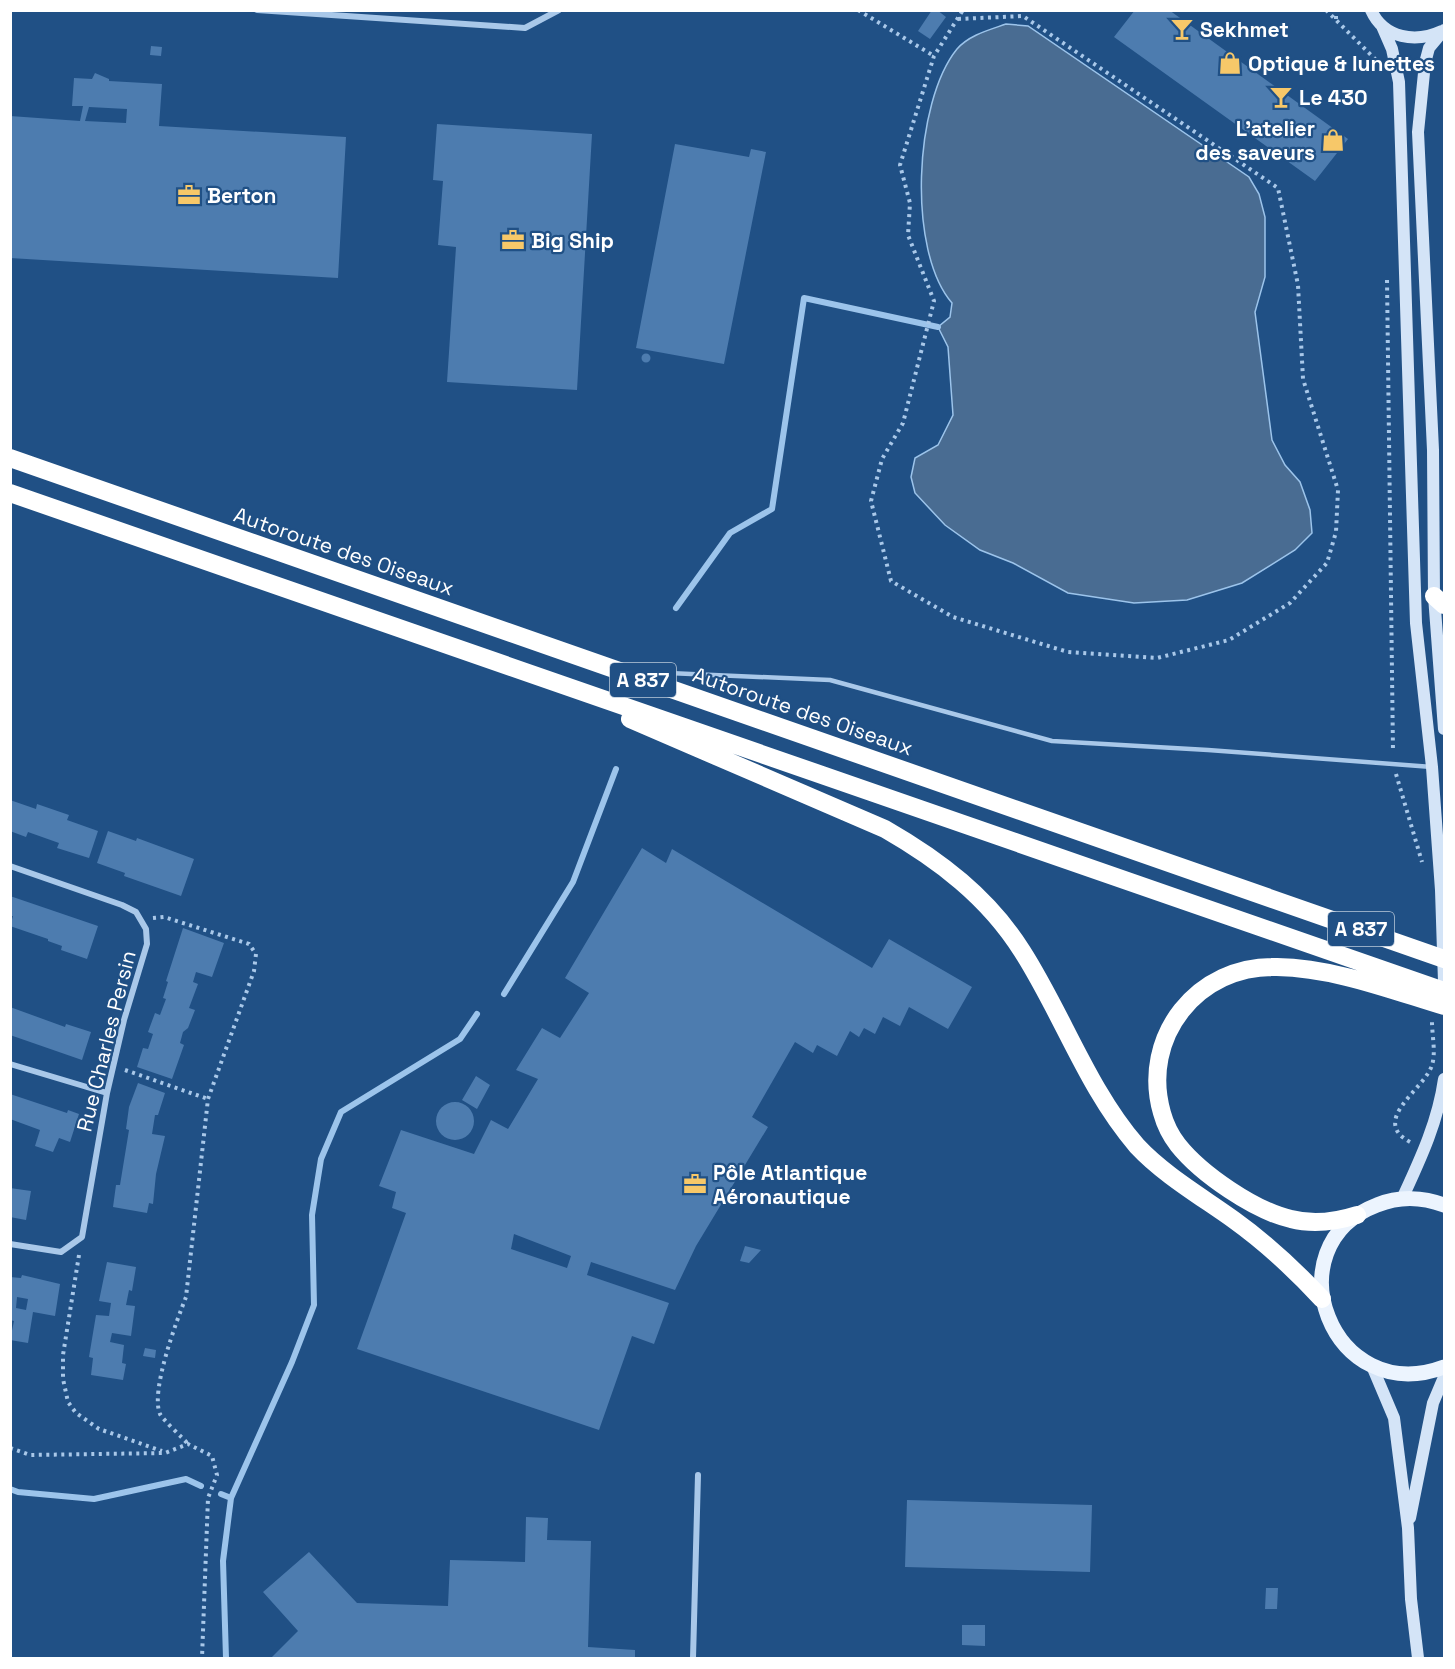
<svg xmlns="http://www.w3.org/2000/svg" width="1455" height="1669" viewBox="0 0 1455 1669" font-family="'Space Grotesk',sans-serif">
	<style>
		.water { fill: #496c92; stroke: #9cc4eb; stroke-width: 1.5 }
		.lines { fill: none; stroke-linecap: round; stroke-linejoin: round }
		.stream { stroke: #9cc4eb; stroke-width: 6 }
		.building { fill: #4d7caf; fill-rule: evenodd }
		.path { stroke: #a9c8e9; stroke-width: 4; stroke-dasharray: 3 4.5; stroke-linecap: butt }
		.service { stroke: #a9c8e9; stroke-width: 4.5 }
		.minor { stroke: #a9c8e9; stroke-width: 6 }
		.secondary { stroke: #d4e4f7; stroke-width: 12 }
		.primary { stroke: #ecf4fe; stroke-width: 15 }
		.motorway { stroke: #fff; stroke-width: 18 }
		.labels { text-anchor: middle; dominant-baseline: central; stroke-width: 4.5; stroke-linejoin: round; paint-order: stroke }
		.shield { fill: #205085; stroke: #bccada; stroke-width: 1.5 }
		.shield-label { font-size: 20px; font-weight: bold; fill: #fff }
		.poi-label { font-size: 21px; font-weight: bold; fill: #fff; stroke: #205085; text-anchor: start }
		.street-label { font-size: 21px; fill: #fff; stroke: #205085 }
	</style>
	<rect width="100%" height="100%" fill="#205085"/>
	<path class="water" d="M1006,24L1028,26L1249,177L1259,194L1265,217V277L1255,312L1272,440L1285,465L1300,482L1310,510L1312,533L1295,550L1242,583L1187,600L1134,603L1068,593L1013,563L980,550L945,525L915,493L911,477L915,458L938,445L953,415L948,347L938,327L950,317L952,303C907,251 914,102 957,49C969,35 989,30 1006,24Z"/>
	<g class="lines">
		<path class="stream" d="M676,608L730,533L772,509L804,298L938,327
			M504,994L573,882L616,769
			M10,1489L18,1492L94,1499L186,1479L201,1486
			M221,1494L231,1498L223,1561L226,1658
			M231,1498L292,1362L314,1305L312,1215L321,1159L341,1112L460,1039L477,1014"/>
	</g>
	<path class="building" d="M932,10H937L946,17L930,39L918,31Z
		M1135,10H1169L1348,139L1315,181L1114,37Z
		M151,46L162,47L161,56L150,55Z
		M95,73L109,79V81L162,84L159,126L346,137L338,278L10,258V116L80,121L83,106H72L74,78L92,79ZM89,107L127,109L126,123L85,121Z
		M437,124L592,134L577,390L447,382L456,247L438,245L443,181L433,180Z
		M675,144L749,157L751,149L766,152L724,364L636,348Z
		M641.5 358a4.5 4.5 0 1 1 9 0a4.5 4.5 0 1 1-9 0Z
		M10,800L36,809L37,804L69,815L67,820L98,831L89,858L57,848L59,843L28,832L26,837L10,831Z
		M108,831L136,841L137,838L194,859L181,896L124,876L125,873L97,863Z
		M642,848L666,863L672,849L872,968L889,939L972,987L948,1029L909,1007L900,1026L883,1017L875,1034L864,1028L859,1037L850,1031L837,1056L817,1045L813,1053L795,1042L752,1117L768,1127L696,1246L675,1290L591,1262L587,1275L669,1303L654,1344L632,1336L599,1430L357,1349L406,1213L392,1208L396,1192L379,1186L401,1130L474,1154L491,1120L508,1129L538,1079L516,1070L542,1028L560,1038L589,993L565,978ZM514,1234L571,1256L567,1268L511,1249Z
		M10,896L98,926L87,959L61,950L62,946L48,941V939L10,926L13,916H10Z
		M183,928L224,943L212,977L196,972L193,982L198,984L189,1008L195,1010L188,1028L183,1032L180,1043L184,1045L172,1079L137,1067L143,1048L148,1049L153,1034L148,1032L155,1013L160,1015L166,999L163,998L168,982L166,981Z
		M10,1007L65,1027L66,1024L91,1032L82,1060L10,1035Z
		M476,1076L490,1085L477,1109L462,1100Z
		M138,1083L165,1093L158,1115H155L152,1134L165,1136L156,1174L153,1204L149,1203L147,1213L113,1207L116,1185H120L129,1130L126,1129L129,1107Z
		M10,1094L67,1113L68,1110L79,1114L70,1142L59,1138L53,1152L35,1146L40,1130L10,1119Z
		M436 1121a19 19 0 1 1 38 0a19 19 0 1 1-38 0Z
		M10,1188L31,1191L26,1220L10,1217Z
		M745,1246L761,1250L749,1263L740,1261Z
		M107,1262L136,1267L132,1291L129,1290L126,1305L135,1306L131,1336L112,1333L110,1342L124,1345L122,1363L126,1364L123,1380L91,1375L93,1358L89,1357L96,1315L109,1316L111,1303L99,1301Z
		M22,1275L60,1284L55,1316L33,1312L28,1343L10,1340L14,1321L10,1320V1277L21,1278ZM17,1297L28,1299L26,1310L16,1308Z
		M145,1348L156,1350L155,1358L143,1356Z
		M907,1500L1092,1505L1090,1572L905,1567Z
		M526,1517L548,1518L547,1540L591,1541L588,1647L635,1650V1658H271L298,1631L263,1592L309,1552L357,1603L448,1606L450,1560L525,1562Z
		M1266,1588H1278L1277,1609H1265Z
		M962,1625H985V1646L962,1645Z"/>
	<g class="lines">
		<path class="path" d="M858,10L934,56
			M1326,10L1378,62
			M958,19L1023,16L1278,188L1298,285L1303,379L1338,490L1336,532L1327,563L1290,603L1229,640L1157,658L1068,652L953,617L891,581L871,501L882,459L903,423L934,301L908,235L910,203L900,165L934,56L963,10
			M1336,19V10
			M1387,280L1393,752
			M1396,774L1422,862
			M153,918L164,917L249,944L256,954L254,971L208,1099L186,1297C177,1320 150,1391 160,1414C163,1420 183,1438 188,1444
			M125,1070L208,1099
			M1410,1142C1369,1120 1425,1089 1432,1065C1436,1053 1432,1035 1432,1022
			M79,1255L63,1355V1379L68,1402L76,1413L99,1429L162,1451
			M10,1448L30,1455L165,1453L188,1444L212,1456L217,1475L208,1498L202,1658"/>
		<path class="service" d="M646,672L830,680L1052,741L1208,750L1432,767"/>
		<path class="minor" d="M257,10L525,28L559,10
			M10,866L122,905L136,912L146,929L147,944L124,1020L107,1093L82,1237L61,1252L10,1244
			M10,1064L107,1093
			M693,1658L698,1475"/>
		<path class="secondary" d="M1371,10C1384,39 1416,43 1442,31
			M1382,26L1392,49L1399,82L1416,623L1432,767L1441,890L1444,982
			M1444,30L1429,48L1425,63L1418,132L1433,450L1434,596L1444,729
			M1402,1199C1420,1160 1438,1122 1444,1079
			M1372,1366L1394,1418L1408,1528L1411,1599L1418,1658
			M1410,1518L1433,1403L1444,1377"/>
		<path class="primary" d="M1444,1205C1423,1197 1399,1196 1377,1205C1270,1246 1332,1409 1444,1367"/>
		<path class="motorway" d="M10,458L1444,959
			M10,493L1444,991
			M1434,596L1444,605
			M630,719L885,829C939,860 988,897 1022,951C1063,1015 1087,1088 1137,1146C1164,1175 1202,1197 1234,1220C1266,1243 1295,1270 1322,1299
			M1357,1215C1335,1222 1314,1225 1291,1219C1255,1211 1201,1174 1178,1145C1171,1136 1165,1124 1162,1113C1140,1037 1198,964 1277,967C1334,968 1391,990 1444,1006"/>
	</g>
	<defs>
		<g id="bar-bare" transform="scale(1.8)"><path d="M-6-5H6L.8 .8V4.5H3.5V6h-7V4.5H-.8V.8Z" fill="#f7c869" stroke="#205085" stroke-width="2.5" paint-order="stroke"/></g>
		<g id="shop-bare" transform="scale(1.8)"><path d="M-5-2.5h2.3a2.7 3.5 0 0 1 5.4 0H5L5.5 6h-11ZM-1.5-2.5h3a1.5 2.3 0 0 0-3 0Z" fill="#f7c869" stroke="#205085" stroke-width="2.5" paint-order="stroke"/></g>
		<g id="office-bare" transform="scale(1.8)"><path d="M-6-3h4V-5.5h4V-3h4V5H-6ZM-1-4.5V-3h2v-1.5ZM-6 0V1H6V0Z" fill="#f7c869" stroke="#205085" stroke-width="2.5" paint-order="stroke"/></g>
	</defs>
	<g fill-rule="evenodd">
		<use href="#bar-bare" x="1182" y="29"/>
		<use href="#shop-bare" x="1230" y="63"/>
		<use href="#bar-bare" x="1281" y="97"/>
		<use href="#shop-bare" x="1333" y="140"/>
		<use href="#office-bare" x="189" y="195"/>
		<use href="#office-bare" x="513" y="240"/>
		<use href="#office-bare" x="695" y="1184"/>
	</g>
	<g class="labels">
		<g class="shield">
			<rect x="610" y="663" width="66" height="34" rx="4.5"/>
			<rect x="1328" y="912" width="66" height="34" rx="4.5"/>
		</g>
		<g class="shield-label">
			<text x="643" y="680">A 837</text>
			<text x="1361" y="929">A 837</text>
		</g>
		<g class="poi-label">
			<text x="1200" y="29">Sekhmet</text>
			<text x="1248" y="63">Optique &amp; lunettes</text>
			<text x="1299" y="97">Le 430</text>
			<text x="1315" y="128" text-anchor="end">L'atelier<tspan x="1315" dy="24">des saveurs</tspan></text>
			<text x="207" y="195">Berton</text>
			<text x="531" y="240">Big Ship</text>
			<text x="713" y="1172">Pôle Atlantique<tspan x="713" dy="24">Aéronautique</tspan></text>
		</g>
		<g class="street-label">
			<text transform="translate(344 551) rotate(19)">Autoroute des Oiseaux</text>
			<text transform="translate(803 711) rotate(19)">Autoroute des Oiseaux</text>
			<text transform="translate(106 1041) rotate(-76)">Rue Charles Persin</text>
		</g>
	</g>
	<rect width="1455" height="1669" fill="none" stroke="#ffffff" stroke-width="24"/>
</svg>
